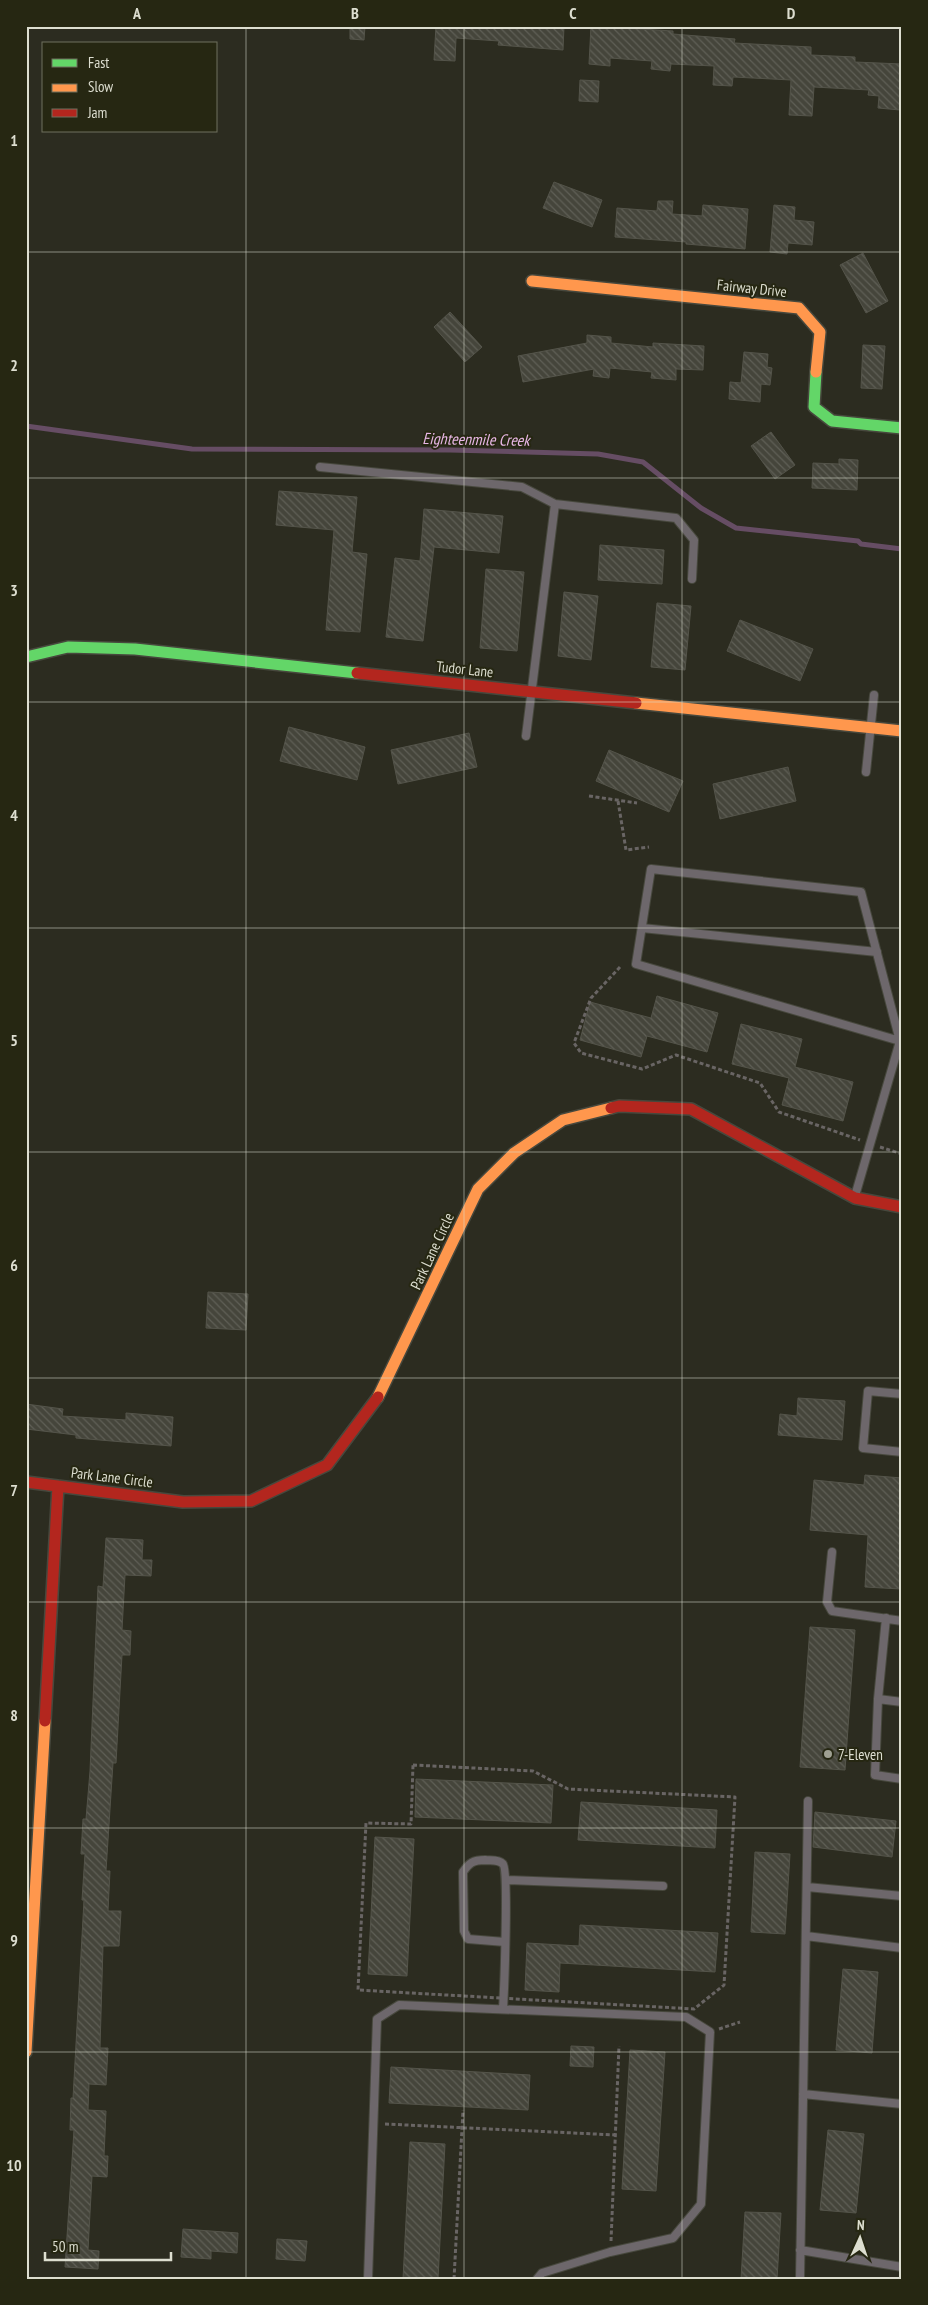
<svg xmlns="http://www.w3.org/2000/svg" width="928" height="2305" viewBox="0 0 928 2305" font-family="'PT Sans Narrow',sans-serif">
	<style>
		.lines { fill: none; stroke-linecap: round; stroke-linejoin: round }
		.stream { stroke: #664d64; stroke-width: 5 }
		.building { fill: url(#building-back-hatch); stroke: #54544a }
		.lane-casing { stroke: #47483d; stroke-width: 10 }
		.fast-casing { stroke: #47483d; stroke-width: 14 }
		.slow-casing { stroke: #47483d; stroke-width: 14 }
		.jam-casing { stroke: #47483d; stroke-width: 14 }
		.path { stroke: #696564; stroke-width: 3; stroke-dasharray: 4 2.5; stroke-linecap: butt }
		.lane { stroke: #6d676b; stroke-width: 8 }
		.fast { stroke: #63d668; stroke-width: 11 }
		.slow { stroke: #ff974d; stroke-width: 11 }
		.jam { stroke: #b3261e; stroke-width: 11 }
		.grid { fill: none; stroke: #ddded0; stroke-width: 1; stroke-opacity: 0.55 }
		.poi-dot { fill: #9fa092; stroke: #262712; stroke-width: 2 }
		.labels { text-anchor: middle; dominant-baseline: central; stroke-width: 4; stroke-linejoin: round; paint-order: stroke }
		.street-label { font-size: 15px; fill: #ddded0; stroke: #262712 }
		.poi-label { font-size: 15px; fill: #ddded0; stroke: #262712; text-anchor: start }
		.water-label { font-size: 16px; font-style: italic; fill: #e8b7e6; stroke: #262712 }
		.neatline { fill: none; stroke: #ddded0; stroke-width: 2 }
		.grid-label { font-size: 16px; text-anchor: middle; font-weight: bold; fill: #ddded0 }
	</style>
	<defs>
		<pattern id="building-back-hatch" width="6" height="6" patternUnits="userSpaceOnUse" patternTransform="scale(1.25)"><rect width="6" height="6" fill="#45453b"/><path d="M-1 5l2 2M0 0l6 6M5-1l2 2" fill="none" stroke="#5f5f56"/></pattern>
	</defs>
	<rect width="100%" height="100%" fill="#2c2c20"/>
	<g class="lines">
		<path class="stream" d="M26,426L192,449L450,450L598,454L643,462L701,508L736,528L858,541L861,544L902,549"/>
	</g>
	<path class="building" d="M350,26H365L364,40L350,39Z
		M436,26H564L563,50L498,45L499,41L456,38L455,61L434,60Z
		M591,26L673,31V34L735,39L734,43L811,47V55L855,57V62L902,64L900,110L878,108L879,96L868,95L869,90L814,87L812,116L789,115L791,80L733,77L732,86L713,85L714,66L671,64L670,71L651,69L652,61L610,58V66L589,64Z
		M580,80L599,81L598,102L579,101Z
		M554,182L602,200L592,227L543,208Z
		M658,201H673L672,214L702,216L703,205L748,209L745,249L686,244V242L615,237L617,208L657,211Z
		M774,205L795,207L794,220L814,222L812,245L788,243L787,254L770,252Z
		M863,253L888,301L866,313L840,265Z
		M450,312L482,347L465,362L434,327Z
		M587,335L611,337V343L653,347V343L704,346L703,370L676,369V380L651,378L652,372L610,368L609,378L593,376L594,369L523,382L518,356L587,343Z
		M863,345L885,346L882,389L861,388Z
		M744,352L768,354L767,367L772,368L770,385L761,384L760,402L729,399L730,382L741,383Z
		M771,432L795,465L775,479L751,446Z
		M839,459L858,460L857,490L812,488L813,463L839,464Z
		M279,491L357,497L352,552L367,554L360,632L326,630L334,530L276,525Z
		M424,509L503,516L499,553L434,547L423,641L386,637L395,558L420,561Z
		M600,545L664,550L662,584L598,580Z
		M486,569L524,572L517,651L480,648Z
		M564,592L598,596L591,660L558,656Z
		M657,603L691,606L685,670L651,667Z
		M740,620L813,649L800,681L727,651Z
		M289,727L365,747L357,780L280,761Z
		M469,733L477,767L398,784L391,750Z
		M609,750L683,781L669,812L596,781Z
		M788,767L796,801L720,819L713,784Z
		M657,996L718,1013L707,1052L647,1036L641,1057L580,1040L590,1002L651,1018Z
		M741,1024L802,1039L795,1067L853,1082L843,1121L782,1105L789,1078L732,1064Z
		M208,1292L248,1294L246,1330L206,1328Z
		M798,1398L845,1401L842,1440L778,1435L780,1414L797,1416Z
		M26,1404L63,1409L62,1416L126,1420V1413L173,1417L171,1446L76,1438V1435L26,1429Z
		M865,1475L902,1478L901,1589L865,1587L868,1535L810,1530L814,1480L864,1485Z
		M106,1538L143,1540L142,1560H152L151,1576L125,1575L122,1630L131,1631L130,1655H122L116,1763H113L106,1871H110L108,1911H121L119,1946H103L100,2048H108L106,2085L89,2084L88,2110L106,2111L104,2156H108L107,2177L92,2176L88,2250L99,2251L98,2269L65,2267L74,2130H70L71,2098H73L84,1900H82L85,1854H81L83,1819H86L90,1771L98,1586L103,1587Z
		M810,1627L855,1630L845,1770L800,1767Z
		M416,1779L553,1785L551,1823L415,1817Z
		M581,1802L717,1810L715,1848L578,1840Z
		M815,1812L896,1821L892,1857L813,1847Z
		M375,1837L414,1839L407,1976L368,1974Z
		M755,1852L790,1854L785,1934L751,1932Z
		M580,1925L718,1933L715,1972L560,1963L559,1992L525,1990L527,1943L579,1946Z
		M843,1969L878,1972L872,2053L836,2050Z
		M571,2046L594,2047L593,2067L570,2066Z
		M630,2050L665,2052L656,2191L622,2189Z
		M391,2067L530,2075L528,2110L389,2103Z
		M828,2130L864,2134L856,2213L820,2210Z
		M410,2142L445,2144L438,2279H403Z
		M745,2212L781,2213L777,2279H741Z
		M183,2229L238,2233L237,2253L211,2251V2259L181,2257Z
		M277,2239L307,2241L305,2261L276,2259Z"/>
	<g class="lines">
		<g class="lane-casing">
			<path id="lane" d="M320,467L522,487L555,504L526,736
				M555,504L676,518L694,540L692,579
				M866,772L874,695
				M642,928L877,952
				M855,1196L900,1041L861,892L651,869L636,964L900,1041
				M902,1394L868,1391L863,1448L902,1452
				M832,1552L827,1602L832,1611L902,1621
				M878,1699L886,1618
				M902,1702L878,1699L875,1775L902,1779
				M506,1880L663,1886
				M807,1887L902,1896
				M806,1936L902,1948
				M503,2009C504,1992 509,1870 503,1864C498,1859 490,1861 485,1860C473,1860 469,1863 463,1872L464,1931L468,1939L505,1942
				M803,2094L902,2104
				M800,2250L902,2267
				M368,2279L377,2019L399,2005L686,2017L710,2032L701,2204L673,2238L610,2252L542,2273L537,2279
				M800,2279L808,1801"/>
		</g>
		<g class="fast-casing">
			<path id="fast" d="M816,372L814,407L832,421L902,428
				M26,657L68,647L135,649L357,673"/>
		</g>
		<g class="slow-casing">
			<path id="slow" d="M532,281L799,308L820,332L816,372
				M636,703L902,731
				M378,1397L478,1189L514,1153L563,1120L611,1108
				M26,2052L45,1721"/>
		</g>
		<g class="jam-casing">
			<path id="jam" d="M357,673L636,703
				M611,1108L619,1106L691,1109L855,1198L902,1207
				M26,1482L183,1502L251,1501L327,1465L378,1397
				M45,1721L58,1486"/>
		</g>
		<path class="path" d="M589,796L637,803
			M618,801L626,850L649,847
			M620,967L591,998L574,1043L581,1053L642,1069L676,1055L760,1083L779,1112L860,1140
			M880,1147L902,1154
			M413,1765L533,1771L568,1789L735,1797L724,1985L694,2009L358,1990L366,1823L411,1824Z
			M719,2029L740,2022
			M385,2124L616,2135
			M611,2241L619,2046
			M454,2279L463,2110"/>
		<use href="#lane" class="lane"/>
		<use href="#fast" class="fast"/>
		<use href="#slow" class="slow"/>
		<use href="#jam" class="jam"/>
	</g>
	<path class="grid" d="M246,26V2279M464,26V2279M682,26V2279M26,252H902M26,478H902M26,702H902M26,928H902M26,1152H902M26,1378H902M26,1602H902M26,1828H902M26,2052H902"/>
	<circle class="poi-dot" cx="828" cy="1754" r="5"/>
	<g class="labels">
		<g class="street-label">
			<text transform="translate(752 288) rotate(6)">Fairway Drive</text>
			<text transform="translate(465 669) rotate(6)">Tudor Lane</text>
			<text transform="translate(432 1251) rotate(-65)">Park Lane Circle</text>
			<text transform="translate(112 1477) rotate(7)">Park Lane Circle</text>
		</g>
		<g class="poi-label">
			<text x="838" y="1754">7-Eleven</text>
		</g>
		<g class="water-label">
			<text transform="translate(476 439) rotate(1)">Eighteenmile Creek</text>
		</g>
	</g>
	<rect width="928" height="2305" fill="none" stroke="#262712" stroke-width="55"/>
	<rect x="42" y="42" width="175" height="90" fill="#262712" stroke="#6f705e"/>
	<rect x="52" y="59" width="25" height="8" fill="#63d668" stroke="#6f705e"/>
	<text x="88" y="68" font-size="15" fill="#ddded0">Fast</text>
	<rect x="52" y="84" width="25" height="8" fill="#ff974d" stroke="#6f705e"/>
	<text x="88" y="92" font-size="15" fill="#ddded0">Slow</text>
	<rect x="52" y="109" width="25" height="8" fill="#b3261e" stroke="#6f705e"/>
	<text x="88" y="118" font-size="15" fill="#ddded0">Jam</text>
	<g transform="translate(860 2238) rotate(3)" stroke="#262712" stroke-width="4" paint-order="stroke">
	<path d="M0-4L9 19L0 12L-9 19Z" fill="#ddded0"/>
	<text y="-8" font-size="14" font-weight="bold" text-anchor="middle" fill="#ddded0">N</text>
	</g>
	<path d="M45 2252v8h126v-8" fill="none" stroke="#ddded0" stroke-width="2.5"/>
	<text x="52" y="2252" font-size="15" fill="#ddded0" stroke="#262712" stroke-width="4" paint-order="stroke">50 m</text>
	<rect x="28" y="28" width="872" height="2250" class="neatline"/>
	<g class="grid-label">
		<text x="137" y="19">A</text>
		<text x="355" y="19">B</text>
		<text x="573" y="19">C</text>
		<text x="791" y="19">D</text>
		<text x="14" y="146">1</text>
		<text x="14" y="371">2</text>
		<text x="14" y="596">3</text>
		<text x="14" y="821">4</text>
		<text x="14" y="1046">5</text>
		<text x="14" y="1271">6</text>
		<text x="14" y="1496">7</text>
		<text x="14" y="1721">8</text>
		<text x="14" y="1946">9</text>
		<text x="14" y="2171">10</text>
	</g>
</svg>
